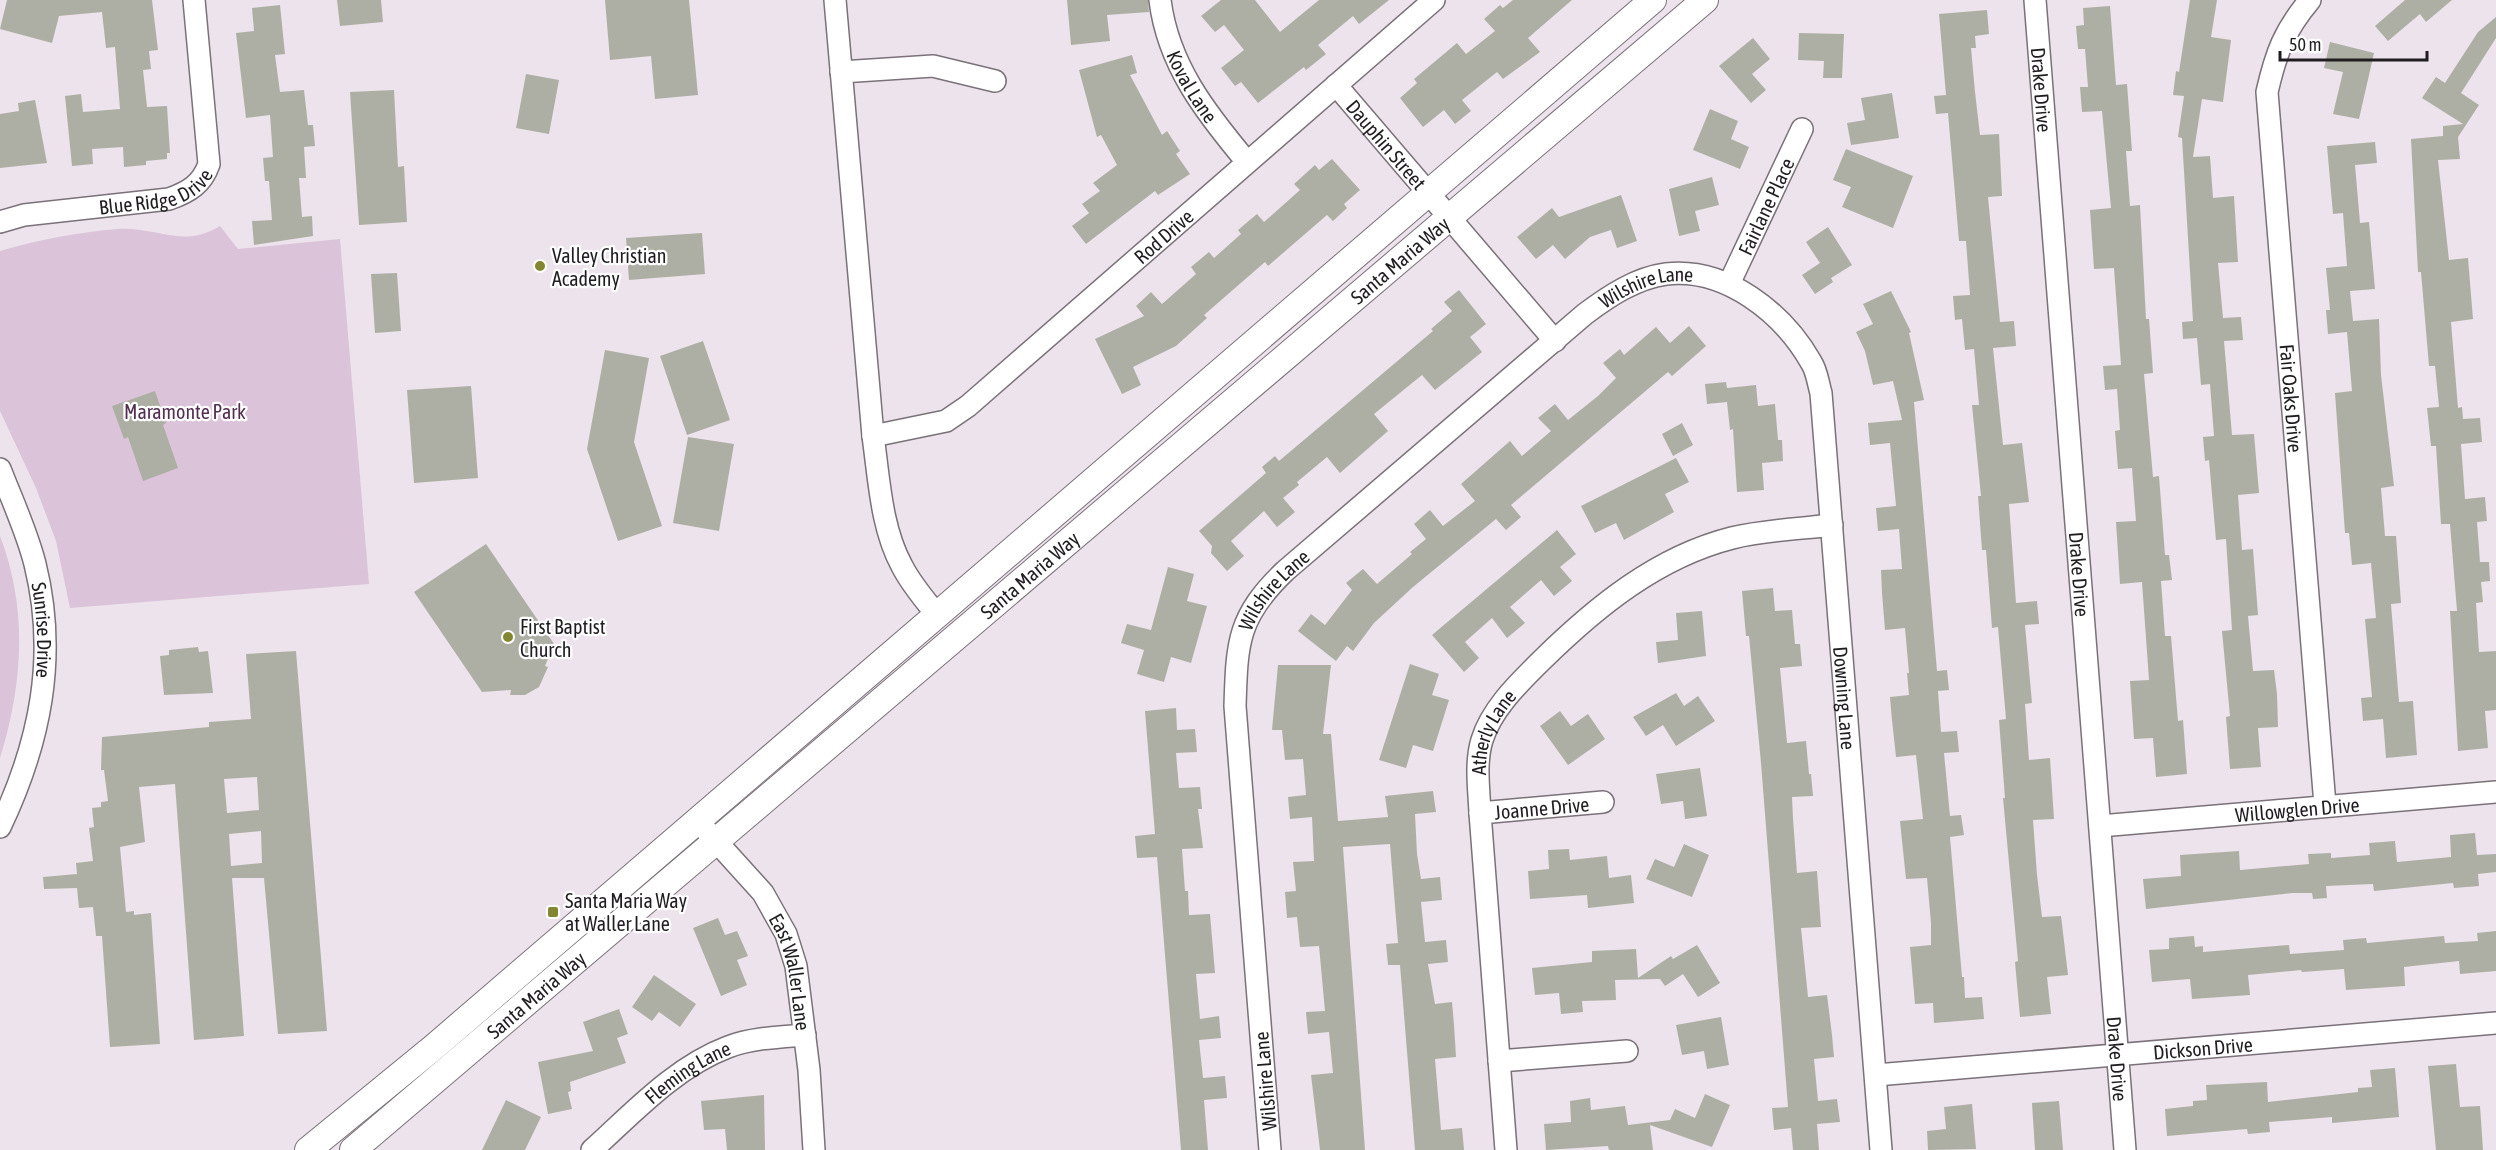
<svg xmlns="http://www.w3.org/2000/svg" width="2496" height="1150" viewBox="0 0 2496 1150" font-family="'Asap Condensed',sans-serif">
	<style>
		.green { fill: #dbc4d9 }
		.building { fill: #aeafa4; fill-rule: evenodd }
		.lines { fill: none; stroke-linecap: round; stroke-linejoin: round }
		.minor-casing { stroke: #7a7179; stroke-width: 24 }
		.major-casing { stroke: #7a7179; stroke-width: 28 }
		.minor { stroke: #fff; stroke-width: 21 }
		.major { stroke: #fff; stroke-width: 26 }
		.poi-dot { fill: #828631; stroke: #fff; stroke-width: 2 }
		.labels { text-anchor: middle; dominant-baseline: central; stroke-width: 4.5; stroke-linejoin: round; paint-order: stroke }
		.street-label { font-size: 20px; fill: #201d20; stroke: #fff }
		.poi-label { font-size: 20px; fill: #201d20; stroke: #fff; text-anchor: start }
		.park-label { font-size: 20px; fill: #522e50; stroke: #fff }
	</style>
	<rect width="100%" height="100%" fill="#ede3ec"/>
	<path class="green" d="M220,226L238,249L340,239L369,584L70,608L56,541L36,488L0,411V251C38,240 78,232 118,229C159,227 183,249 220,226Z
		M0,536C28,609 23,684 0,758Z"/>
	<path class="building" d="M7,0H152L158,50L149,51L151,69L143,70L147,107L167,106L170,153H167V159L146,161V165L124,167L123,147L92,149L93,164L72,166L65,96L81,94L83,112L120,109L115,47L106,48L102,12L59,16L52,43L0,29Z
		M337,0H381L383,22L340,26Z
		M605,0H689L698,95L655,99L651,56L610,60Z
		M1067,0H1148L1149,12L1107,15L1110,41L1071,45Z
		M1221,0H1255L1280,32L1319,0H1389L1359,24L1353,16L1318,45L1326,54L1306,70L1304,67L1258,103L1241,82L1235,86L1221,68L1244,50L1224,25L1215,32L1201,16Z
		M1513,0H1572L1528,38L1540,52L1503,79L1497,72L1462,100L1471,111L1455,124L1444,110L1423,127L1400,98L1417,83L1414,79L1457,43L1466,54L1495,31L1484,19L1500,5L1503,8Z
		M2190,0H2217L2211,37L2231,40L2223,102L2202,99L2193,157L2210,156L2213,198L2234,196L2238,262L2218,263L2223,318L2241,317L2243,340L2224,341L2232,435L2254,434L2259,493L2238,495L2242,550L2253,549L2258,615L2248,616L2253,671L2274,670L2277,694L2278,727L2258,728L2261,767L2230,769L2226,717L2230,716L2222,631L2232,630L2226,539L2216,540L2209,460L2205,461L2203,437L2214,436L2210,384L2201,385L2197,338L2183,339L2182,322L2193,321L2182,138L2178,137L2184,96L2173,95L2176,71L2179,72Z
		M2405,0H2452L2426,22L2420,14L2388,41L2375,26Z
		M280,5L285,54L275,55L280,92L304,90L308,125H313L315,146L304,147L306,178H299L302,217L312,216L313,236L254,245L252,221L272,220L269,181H265L263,158L273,157L270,115L246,118L236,33L254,31L252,8Z
		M2110,6L2116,85L2127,84L2132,151H2126L2130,206L2140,205L2146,319H2149L2153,373L2144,374L2153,477L2159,476L2165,555H2169L2172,580L2161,581L2165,636H2171L2178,721L2183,720L2187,774L2156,777L2153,738L2134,739L2130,681L2149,680L2142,582L2120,584L2116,522L2136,521L2132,468L2118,469L2115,431L2120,430L2117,389L2105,390L2103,366L2121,365L2114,268L2094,269L2090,210L2111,208L2102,111L2082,112L2080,87H2088L2085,49H2078L2076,26L2084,25L2083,8Z
		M1987,10L1989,34L1975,36L1976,48H1971L1975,92L1980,135L1999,134L2002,196L1988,197L2000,322L2014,321L2016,346L1993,348L2003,445L2022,443L2029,502L2009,504L2016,603L2037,601L2039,624L2025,625L2032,703L2025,704L2029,760L2050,758L2054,819L2033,820L2037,875L2042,917L2061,916L2068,975L2047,977L2051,1014L2020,1017L2015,962L2018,961L2003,798H2005L1999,720L2006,719L1998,627L1992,628L1986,550H1982L1978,496H1981L1972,405H1979L1974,349L1965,350L1962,319L1955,320L1953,296L1970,295L1966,241H1959L1948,113L1936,114L1934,96L1946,95L1939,14Z
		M2496,17V38L2461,93L2479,105L2458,137L2460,159L2438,160L2449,260L2468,258L2473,319L2451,322L2458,408L2462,407L2463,419L2480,418L2482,442L2461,444L2465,499L2485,497L2487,521L2477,522L2480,562H2489L2490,581L2481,582L2483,602L2476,603L2479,652L2496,651V710L2485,711L2488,748L2458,751L2450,611H2457L2450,524H2441L2436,446H2431L2427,408L2439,407L2435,366H2429L2421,272H2418L2411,139L2443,136V126L2463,124L2422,98L2436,77L2445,83L2478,32Z
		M1799,33L1844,34L1842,78H1823L1824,61L1798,60Z
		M1753,38L1770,59L1752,74L1766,90L1751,103L1719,66Z
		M2330,42L2374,53L2359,119L2333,114L2343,72L2324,68Z
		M1132,55L1137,73L1130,75L1162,135L1167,131L1180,151L1176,154L1190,174L1158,195L1155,191L1086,244L1072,226L1089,213L1082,204L1100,191L1093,183L1117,165L1101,135L1097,137L1079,70Z
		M526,74L559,80L549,134L516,128Z
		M394,90L398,167L404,166L407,222L359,225L350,92Z
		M1892,93L1899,138L1851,145L1847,123L1865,120L1861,98Z
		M35,100L47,163L0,168V114L19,111L18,103Z
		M1710,109L1738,121L1731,139L1749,147L1740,169L1693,150Z
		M2375,142L2377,163L2355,165L2360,223L2369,222L2375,289L2350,291L2353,321L2379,319L2381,375L2394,486L2381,488L2385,536H2396L2401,603L2391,604L2399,702L2413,701L2417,755L2386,758L2383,719L2363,721L2361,698L2372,697L2365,619L2376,618L2371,563L2352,565L2349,533H2345L2335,393L2352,391L2347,332L2328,334L2326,310H2330L2326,268L2347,266L2343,213L2333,214L2327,146Z
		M1846,149L1913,176L1893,228L1842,207L1851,187L1833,180Z
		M1332,159L1360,190L1344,204L1347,208L1333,221L1327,215L1268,266L1265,262L1204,315L1207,318L1176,346L1133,367L1141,385L1122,394L1095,339L1144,316L1136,306L1151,292L1162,304L1196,274L1191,267L1209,252L1214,258L1241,234L1238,230L1257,214L1264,222L1300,190L1294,184L1315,165L1319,170Z
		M1712,177L1719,205L1695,211L1700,231L1679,236L1669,189Z
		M1621,195L1637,241L1617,248L1611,230L1590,237L1565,259L1553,245L1536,259L1517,237L1552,208L1559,217Z
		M1828,227L1852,265L1831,278L1833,282L1815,294L1802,275L1820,263L1806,242Z
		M702,233L705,274L629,280L626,238Z
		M397,273L401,331L375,333L371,274Z
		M1459,290L1486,324L1470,337L1482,352L1435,390L1422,375L1374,414L1388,431L1340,473L1327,457L1297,482L1299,485L1283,498L1295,512L1277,527L1264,511L1231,541L1244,556L1227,571L1211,553L1212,546L1199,531L1266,473L1262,467L1275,456L1279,461L1433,331L1431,329L1452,311L1444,302Z
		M1891,291L1911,332L1909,333L1924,400L1914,402L1937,671L1947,670L1949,690L1938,691L1941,732L1957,731L1959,752L1944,753L1950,816L1961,815L1964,835L1950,837L1962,977H1964L1965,998L1982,997L1984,1019L1934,1023L1933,1003L1915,1004L1910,947L1931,945V923L1927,878L1906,879L1900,821L1923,819L1916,755L1896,757L1892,720L1890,697L1909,695L1907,673H1909L1905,628L1885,630L1882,593L1881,570L1902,569L1899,529L1878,531L1876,508L1896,506L1890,443L1870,445L1868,423L1902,420L1893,381L1873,385L1865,351L1856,332L1873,324L1863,304Z
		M1689,326L1706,346L1672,376L1668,372L1511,505L1521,517L1506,530L1496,519L1413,587L1374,623L1353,651L1347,646L1336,661L1298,631L1311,614L1325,625L1352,590L1346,583L1363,569L1377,584L1412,554L1410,552L1426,539L1414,524L1430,510L1443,526L1475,501L1461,484L1510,441L1522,456L1551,431L1538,418L1555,404L1568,420L1598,396L1616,378L1603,363L1620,349L1624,355L1656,327L1670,343Z
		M703,341L730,420L687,435L660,356Z
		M605,350L649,358L634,442L662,526L618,541L587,449Z
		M1726,382L1727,388L1756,385L1758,406L1775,404L1778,440H1782L1783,461L1762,463L1764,490L1737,492L1733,429L1730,430L1727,402L1707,404L1705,384Z
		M471,386L478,478L414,483L407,390Z
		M155,391L166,423L163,425L178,468L143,481L128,437L124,439L112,406Z
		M1682,423L1693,445L1673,456L1662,434Z
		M688,437L734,444L719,531L673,523Z
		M1676,458L1689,482L1665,494L1674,512L1624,540L1616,523L1595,533L1581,506Z
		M1557,530L1576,554L1560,567L1572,581L1554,596L1541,580L1510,607L1525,623L1507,638L1492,618L1465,642L1479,658L1464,672L1432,635Z
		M486,544L554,644L545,666L548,667L539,687L525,695H510L511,690L482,692L414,592Z
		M1168,567L1194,574L1187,601L1207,606L1191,663L1171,657L1164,682L1137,674L1144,650L1121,643L1127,624L1151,630Z
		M1773,588L1775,611L1792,610L1795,644H1800L1802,666L1780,668L1787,743L1806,741L1809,774H1811L1813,796L1792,797L1793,819L1797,873L1817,871L1821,927L1801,928L1808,997L1827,995L1832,1035L1834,1057L1814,1059L1818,1101L1837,1099L1840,1122L1817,1124L1819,1150H1793L1791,1128L1774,1130L1772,1108L1788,1107L1761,763L1749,636H1746L1742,591Z
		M1702,611L1706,656L1658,663L1656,642L1678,640L1676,613Z
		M198,647L199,652L208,651L213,693L164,695L160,656L169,655V650Z
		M296,651L327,1031L278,1034L264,878H232L244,1036L194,1040L175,784L139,787L145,842L120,847L126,912L134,911V915L151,913L160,1044L110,1047L102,936H96L93,907L79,908L77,888L44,889L43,877L77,874L76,863L93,861L89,828L94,827L92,808L101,807V802L108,801L104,770H101L102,737L209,727V722L251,719L246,654ZM257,777L259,810L227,813L224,779ZM261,831L262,863L231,866L229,834Z
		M1410,664L1439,674L1432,695L1449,700L1433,751L1413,745L1406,768L1379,760Z
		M1278,665H1331L1323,734H1331L1338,821L1388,817L1385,796L1433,791L1436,812L1415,814L1417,854L1421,879L1440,877L1442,900L1421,902L1425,942L1446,940L1448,962L1428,964L1435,1004L1452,1002L1454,1025L1456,1057L1435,1059L1441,1130L1462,1128L1464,1150H1415L1400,965H1388L1386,944L1398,943L1390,844L1343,847L1365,1150H1320L1311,1075L1333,1073L1329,1032L1308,1034L1306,1012L1325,1011L1319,946L1300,947L1297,917L1287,918L1285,892L1296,891L1293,862L1314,861L1312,817L1290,819L1288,797L1306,795L1303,759L1285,760L1282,730H1272Z
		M1676,693L1684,706L1698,696L1715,721L1676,746L1663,725L1646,736L1633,717Z
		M1176,708L1177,730L1195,729L1197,752L1176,753L1179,788L1200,787L1202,809H1198L1203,848L1182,849L1185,891H1188L1189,915L1210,914L1215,973L1196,974L1200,1019L1219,1016L1221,1038L1199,1040L1203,1078L1225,1076L1227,1098L1204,1100L1208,1150H1181L1157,857L1137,858L1135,836L1155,834L1145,711Z
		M1560,711L1571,726L1588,714L1605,739L1568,765L1540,726Z
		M1700,768L1707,816L1685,819L1683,801L1661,804L1656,774Z
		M2475,833L2477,855L2496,854V872L2478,874L2479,886L2454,888L2453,883L2374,891L2373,884L2326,886L2327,898L2313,899L2312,893H2292L2146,909L2143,879L2181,876L2180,855L2239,851L2240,870L2309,864L2308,854L2331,853V858L2370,855L2369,843L2395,841L2397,862L2451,857L2450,835Z
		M1684,844L1709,855L1692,897L1646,879L1655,859L1674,867Z
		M1569,849L1570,860L1607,856L1609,878L1631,875L1634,903L1588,908L1587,895L1530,899L1528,871L1549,869L1548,850Z
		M718,918L725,935L737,931L748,956L737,960L747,985L721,996L693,928Z
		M2496,931V971L2460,974L2459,961L2404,967L2405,986L2346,990L2344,969L2302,972L2301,970L2248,975L2250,995L2192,999L2190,979L2152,982L2149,950L2169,949V938L2194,936L2195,947L2203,946V952L2289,945L2290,954L2344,950L2343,940L2366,938L2367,943L2444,936L2445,943L2478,941L2477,933Z
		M1697,945L1720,983L1698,997L1683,974L1665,986L1660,979L1615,980L1616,1000L1582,1001L1583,1012L1561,1014L1559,993L1535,995L1532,968L1592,962V951L1636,949L1638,978L1671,956L1673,959Z
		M654,975L696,1004L680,1027L659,1012L652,1021L632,1007Z
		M619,1009L628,1034L617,1038L626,1063L570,1082L571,1091L568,1092L572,1109L548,1114L538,1062L593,1051L583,1022Z
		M1721,1017L1729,1065L1707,1069L1704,1051L1682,1055L1676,1025Z
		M2456,1064L2460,1107L2480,1106L2483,1150H2436L2428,1066Z
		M2395,1068L2399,1117L2332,1123V1117L2269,1122L2270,1132L2248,1134L2247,1129L2167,1136L2165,1109L2193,1106V1101L2207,1100L2206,1085L2267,1082L2268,1102L2358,1092V1088L2372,1087L2370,1070Z
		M1705,1094L1730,1105L1712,1147L1650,1125L1653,1150H1609L1608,1146L1546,1150L1544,1124L1571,1122L1570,1101L1590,1098L1591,1110L1625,1106L1628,1125L1670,1120L1675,1109L1695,1118Z
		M764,1095L765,1150H727L725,1129L704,1130L701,1101Z
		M506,1100L541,1117L525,1150H482Z
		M2059,1101L2063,1150H2035L2032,1103Z
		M1972,1104L1976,1149L1928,1150L1927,1131L1946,1129L1944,1107Z"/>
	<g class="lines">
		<g class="minor-casing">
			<g id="minor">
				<path d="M835,0L873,436C879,478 881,528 902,566C911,584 925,600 937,615"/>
				<path id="s1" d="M1160,0C1168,65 1206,113 1247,162"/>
				<path id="s2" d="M2035,0L2125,1150"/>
				<path id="s3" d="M2310,0C2284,31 2276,53 2267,92L2325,805"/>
				<path d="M841,72L933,66L995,81"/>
				<path id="s4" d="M1336,85L1555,341"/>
				<path id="s5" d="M0,222L24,215L169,199C189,192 202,184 209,164L194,0"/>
				<path id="s6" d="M1729,284L1802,129"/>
				<path id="s7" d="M873,436L946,421L968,406L1434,0"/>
				<path id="s8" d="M0,469C12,500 27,532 35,564C58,657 40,743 0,827"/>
				<path id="s9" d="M1480,813L1603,802"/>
				<path id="s10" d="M2100,826L2496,792"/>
				<path id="s11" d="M706,830L763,893L786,934L796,966L809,1070L814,1150"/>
				<path d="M1499,1061L1627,1051"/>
				<path id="s12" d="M1876,1075L2496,1023"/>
				<path id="s13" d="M592,1150C633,1113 675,1067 728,1047C752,1038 779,1037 805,1035"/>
				<path id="s14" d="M1270,1150L1235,706C1237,643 1237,617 1285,571L1585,314C1609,296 1636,278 1666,274C1726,267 1783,313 1811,362C1817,371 1818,383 1821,393L1881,1150"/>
				<path id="s15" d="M1506,1150L1480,813C1479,789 1475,763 1482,740C1492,708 1519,683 1542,660C1596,607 1657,557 1732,538C1764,530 1799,529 1832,525"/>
			</g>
		</g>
		<g class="major-casing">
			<g id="major">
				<path d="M308,1150L434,1047L1653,0"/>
				<path id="s16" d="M353,1150L1705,0"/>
			</g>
		</g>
		<use href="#minor" class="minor"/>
		<use href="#major" class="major"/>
	</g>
	<g class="poi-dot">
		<circle cx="540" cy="266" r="6"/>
		<circle cx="508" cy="637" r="6"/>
		<rect x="547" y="906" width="12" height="12" rx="3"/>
	</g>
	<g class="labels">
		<g class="street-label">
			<text stroke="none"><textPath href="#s1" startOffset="93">Koval Lane</textPath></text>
			<text stroke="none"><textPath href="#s2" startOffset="90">Drake Drive</textPath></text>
			<text stroke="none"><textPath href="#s4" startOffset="78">Dauphin Street</textPath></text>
			<text stroke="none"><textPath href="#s5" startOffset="160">Blue Ridge Drive</textPath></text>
			<text stroke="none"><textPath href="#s6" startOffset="86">Fairlane Place</textPath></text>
			<text stroke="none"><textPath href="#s7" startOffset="360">Rod Drive</textPath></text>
			<text stroke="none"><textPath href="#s16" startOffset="1374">Santa Maria Way</textPath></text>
			<text stroke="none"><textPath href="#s14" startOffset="1059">Wilshire Lane</textPath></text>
			<text stroke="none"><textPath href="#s3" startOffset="410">Fair Oaks Drive</textPath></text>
			<text stroke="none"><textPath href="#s16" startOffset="888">Santa Maria Way</textPath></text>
			<text stroke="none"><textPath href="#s2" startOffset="576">Drake Drive</textPath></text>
			<text stroke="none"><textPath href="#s14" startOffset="573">Wilshire Lane</textPath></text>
			<text stroke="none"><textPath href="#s8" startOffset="168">Sunrise Drive</textPath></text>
			<text stroke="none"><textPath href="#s14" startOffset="1599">Downing Lane</textPath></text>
			<text stroke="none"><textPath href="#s15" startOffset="422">Atherly Lane</textPath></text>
			<text stroke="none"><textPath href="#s9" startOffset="62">Joanne Drive</textPath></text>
			<text stroke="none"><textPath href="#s10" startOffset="198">Willowglen Drive</textPath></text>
			<text stroke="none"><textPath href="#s11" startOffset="170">East Waller Lane</textPath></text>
			<text stroke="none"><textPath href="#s16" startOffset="240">Santa Maria Way</textPath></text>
			<text stroke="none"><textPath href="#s12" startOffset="328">Dickson Drive</textPath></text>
			<text stroke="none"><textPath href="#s2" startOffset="1062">Drake Drive</textPath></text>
			<text stroke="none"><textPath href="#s13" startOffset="124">Fleming Lane</textPath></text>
			<text transform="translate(1265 1081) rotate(-95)">Wilshire Lane</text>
		</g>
		<g class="poi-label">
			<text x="552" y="255">Valley Christian<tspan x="552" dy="23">Academy</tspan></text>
			<text x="520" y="626">First Baptist<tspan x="520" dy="23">Church</tspan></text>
			<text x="565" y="900">Santa Maria Way<tspan x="565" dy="23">at Waller Lane</tspan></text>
		</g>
		<g class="park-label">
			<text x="185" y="411">Maramonte Park</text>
		</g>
	</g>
	<path d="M2280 51v9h147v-9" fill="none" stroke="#201d20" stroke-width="3"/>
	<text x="2289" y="51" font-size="18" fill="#201d20" stroke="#ffffff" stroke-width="4.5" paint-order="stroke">50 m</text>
</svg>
